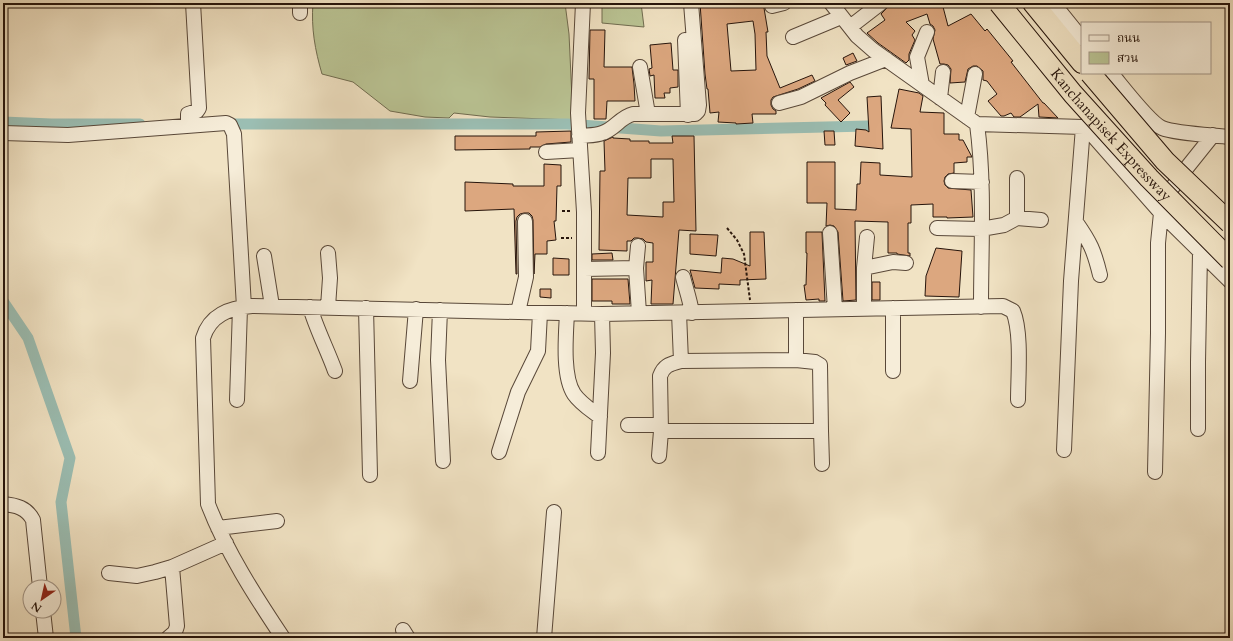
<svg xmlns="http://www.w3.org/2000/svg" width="1233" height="641" viewBox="0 0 1233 641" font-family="Cardo,'Noto Serif Thai',serif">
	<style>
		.green { fill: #bac494; stroke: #706c50 }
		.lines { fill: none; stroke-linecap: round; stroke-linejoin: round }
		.canal { stroke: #9bbeb3; stroke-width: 11 }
		.building { fill: #dca77f; stroke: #26140b; fill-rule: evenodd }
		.minor-casing { stroke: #594839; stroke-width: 16 }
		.highway-casing { stroke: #26140b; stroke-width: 22 }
		.path { stroke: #26140b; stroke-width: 2; stroke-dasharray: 3 2; stroke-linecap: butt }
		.minor { stroke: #f6edd9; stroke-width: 14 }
		.highway { stroke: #f1e3c4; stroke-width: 20 }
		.highway-bridge-casing { stroke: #26140b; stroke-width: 22; stroke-linecap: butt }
		.highway-bridge { stroke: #f1e3c4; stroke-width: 20 }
		.labels { text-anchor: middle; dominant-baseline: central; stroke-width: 3.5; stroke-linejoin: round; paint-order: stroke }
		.street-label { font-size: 15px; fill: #26140b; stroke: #f6edd9 }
	</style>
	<rect width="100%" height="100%" fill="#f1e3c4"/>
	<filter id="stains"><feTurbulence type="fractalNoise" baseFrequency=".005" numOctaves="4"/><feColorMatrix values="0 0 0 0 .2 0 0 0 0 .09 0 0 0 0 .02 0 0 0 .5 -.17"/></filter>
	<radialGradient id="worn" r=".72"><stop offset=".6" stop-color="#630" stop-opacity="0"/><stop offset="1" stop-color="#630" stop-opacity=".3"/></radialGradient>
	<path class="green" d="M313,3H565L569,34L573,120L490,117L454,113L449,118L425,117L390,111L353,82L322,74C315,50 311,28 313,3Z
		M602,3H641L644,27L602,23Z"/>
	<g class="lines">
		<path class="canal" d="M3,122L51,124H140
			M224,124H567L661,131L868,126
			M3,301L28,338L70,458L61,502L76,638"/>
	</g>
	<path class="building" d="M700,3H740V5L764,3V8L768,32H766L767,56L780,88L812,75L815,81L798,89L773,97L771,100V105L773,109L776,111V114H752L753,123L736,124V123L718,122L719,112L710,113L708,89H707L705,74ZM753,21L755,34L756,70L731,71L727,24Z
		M889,3H942L948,26L971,14L985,31L987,29L1013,61L1011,62L1043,103H1044L1058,118L1039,117L1038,104L1020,117H1014L1011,113L1004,116H1001L988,101L997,94L987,81L983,80V71L977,66H973L968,69L965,82L950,83L951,69L948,65L944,64H940L933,39L935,30L933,26L930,24L927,14L906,22L915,31L912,35L915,40L909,54V60L906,63L878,43L867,33L885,20L881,14L886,9Z
		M590,30H605L604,67H632L634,84L635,101H607L606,119H594V79H589Z
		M671,43L673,70H678V87L670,88V93H664L665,98H655L654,75L650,76L649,69L652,68L650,45Z
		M853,53L857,61L846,65L843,58Z
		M850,82L854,87L838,100L850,113L841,122L825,105L826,103L821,98Z
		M899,89L919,93L923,96L920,112L944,113V134H959V140H963L972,157H967V162L954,163V173L948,174L945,177L944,181L945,185L948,188L971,190L973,217L947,218V217H933V204L911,205V223H908V253H910V256L897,254V253H888V222L855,221L856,300L843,301L838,232L834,226L830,225L826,226L827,203H807V162H835V209L856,210L857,184H860L861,162L880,163V175L912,177L911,129L891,128Z
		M881,96L883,149L855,146L856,129L866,130L869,132L867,97Z
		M571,131V142L546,144L540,147H530V149L455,150V136H536V132Z
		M824,131H834L835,145H825Z
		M672,136H694L696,231L679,230L673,304H651L652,280L646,281V262H653V243L646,242L643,239L638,238H634L631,241H627V251L599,250L600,171H605L604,141L613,137V138L630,139V141H649V143H673ZM651,159H673L674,202H663V217L627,215L628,178H651Z
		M544,164L561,165V186H557L556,221H554L556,240L547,241V254H535L534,274L533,220L532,216L529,213H524L520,214L517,217L516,221L517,274H516L514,209L465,211V182L513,184V186H544Z
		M750,232H764L766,279L740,280V285L719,284V289L695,288L690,270L721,273L722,258L733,259L750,266Z
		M806,232H822L825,301H819V299L806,300L804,285H806L807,253H806Z
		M690,234L718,235L716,256L690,254Z
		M936,248L962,251L959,297L925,296L926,276Z
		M612,253L613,260H592V254Z
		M553,258L569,259V275H553Z
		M592,279H628L630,304H612V301H592Z
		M872,282H880V300H872Z
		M540,289H551V298L540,297Z"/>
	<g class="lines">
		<g class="minor-casing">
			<path id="minor" d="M300,3V13
				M583,3L578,113L584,212V313
				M831,3L857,36L873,50L977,124
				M1053,3L1082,39
				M772,6L784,3
				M850,27L881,3
				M793,37L841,17
				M685,40L688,115
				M640,67L648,114
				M1111,73C1122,86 1149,122 1162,128C1177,134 1213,135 1230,137
				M922,85L917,57L927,32
				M940,98L943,72
				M779,103L801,97L850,73L886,59
				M967,117L975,74
				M188,126V114L197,111L199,108L193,3
				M3,133L68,135L226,123L230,125L234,134L244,307
				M579,136C586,135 596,136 602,133C614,130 620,117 633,114H695L698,111L699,105L691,3
				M546,152L580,150
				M1017,178V218
				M952,181L982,182
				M1162,202L1185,170L1213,135
				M1076,222C1090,242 1094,250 1100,275
				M937,228L981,229L1004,225L1017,218L1041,220
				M830,233L835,309
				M638,246L636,268L639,313
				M264,256L272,306
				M864,268L893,262L906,263
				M584,269L636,268
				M683,277C686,289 690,300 692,313
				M310,307C316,328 327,349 335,371
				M328,307L330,278L328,253
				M981,307C981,246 985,184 977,124L1083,127L1088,130L1161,213L1230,281
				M366,308L370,475
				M893,308V371
				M864,309V268L867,237
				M440,310L438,360L443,461
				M518,312L526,277L525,221
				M567,313C566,334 562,376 574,394C580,403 591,410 600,417
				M679,313L681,361
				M796,360L815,362L820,365L821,431H661L660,376C664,365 670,364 681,361Z
				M796,360V310
				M410,381L416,309
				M237,400L240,308
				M628,425H661
				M1198,429V362L1200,253
				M821,431L822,464
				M1064,450L1071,281L1083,127
				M499,452L518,392L538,351L540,313
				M598,453L603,353L602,314
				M659,456L661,431
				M1155,472L1158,333V243L1161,213
				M3,504C16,505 27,508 33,520L40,587
				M218,528L277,521
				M109,573L137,576L155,572L172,567
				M43,611L46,638
				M403,630L408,638
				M168,638L175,632L177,626L172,567L226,543
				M283,638C255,596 226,551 208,504L203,338C210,315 229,308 252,306L602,314L1003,306L1013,311C1022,332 1018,377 1018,400
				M544,638L554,512"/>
		</g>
		<g class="highway-casing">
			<path id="highway" d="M1033,3L1082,63"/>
		</g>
		<path class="path" d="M562,211H572
			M727,228L737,240L744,254L750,300
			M561,238H572"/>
		<use href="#minor" class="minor"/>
		<use href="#highway" class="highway"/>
		<g class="highway-bridge-casing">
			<g id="highway-bridge">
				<path id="s1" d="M999,3L1073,94L1149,178L1230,260"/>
				<path d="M1090,73L1165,161L1230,223"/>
			</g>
		</g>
		<use href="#highway-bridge" class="highway-bridge"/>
	</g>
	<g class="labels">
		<g class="street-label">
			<text stroke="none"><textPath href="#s1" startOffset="173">Kanchanapisek Expressway</textPath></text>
		</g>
	</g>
	<rect width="1233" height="641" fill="none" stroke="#f1e3c4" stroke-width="16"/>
	<rect x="4" y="4" width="1225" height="633" fill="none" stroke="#26140b" stroke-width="2"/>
	<rect x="8" y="8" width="1217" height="625" fill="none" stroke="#26140b"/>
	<rect x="1081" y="22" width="130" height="52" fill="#f6edd9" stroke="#a39687"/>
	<rect x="1089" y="35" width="20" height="6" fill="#f6edd9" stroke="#a39687"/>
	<text x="1117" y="42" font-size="12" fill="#26140b">ถนน</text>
	<rect x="1089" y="52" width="20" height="12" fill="#bac494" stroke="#a39687"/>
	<text x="1117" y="62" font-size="12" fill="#26140b">สวน</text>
	<g transform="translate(42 599) rotate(214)"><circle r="19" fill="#f6edd9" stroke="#a39687"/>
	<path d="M0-3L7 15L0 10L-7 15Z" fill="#8f2418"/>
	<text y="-6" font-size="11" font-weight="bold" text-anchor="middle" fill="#26140b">N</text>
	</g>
	<rect width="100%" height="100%" filter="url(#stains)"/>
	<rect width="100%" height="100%" fill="url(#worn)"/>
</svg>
